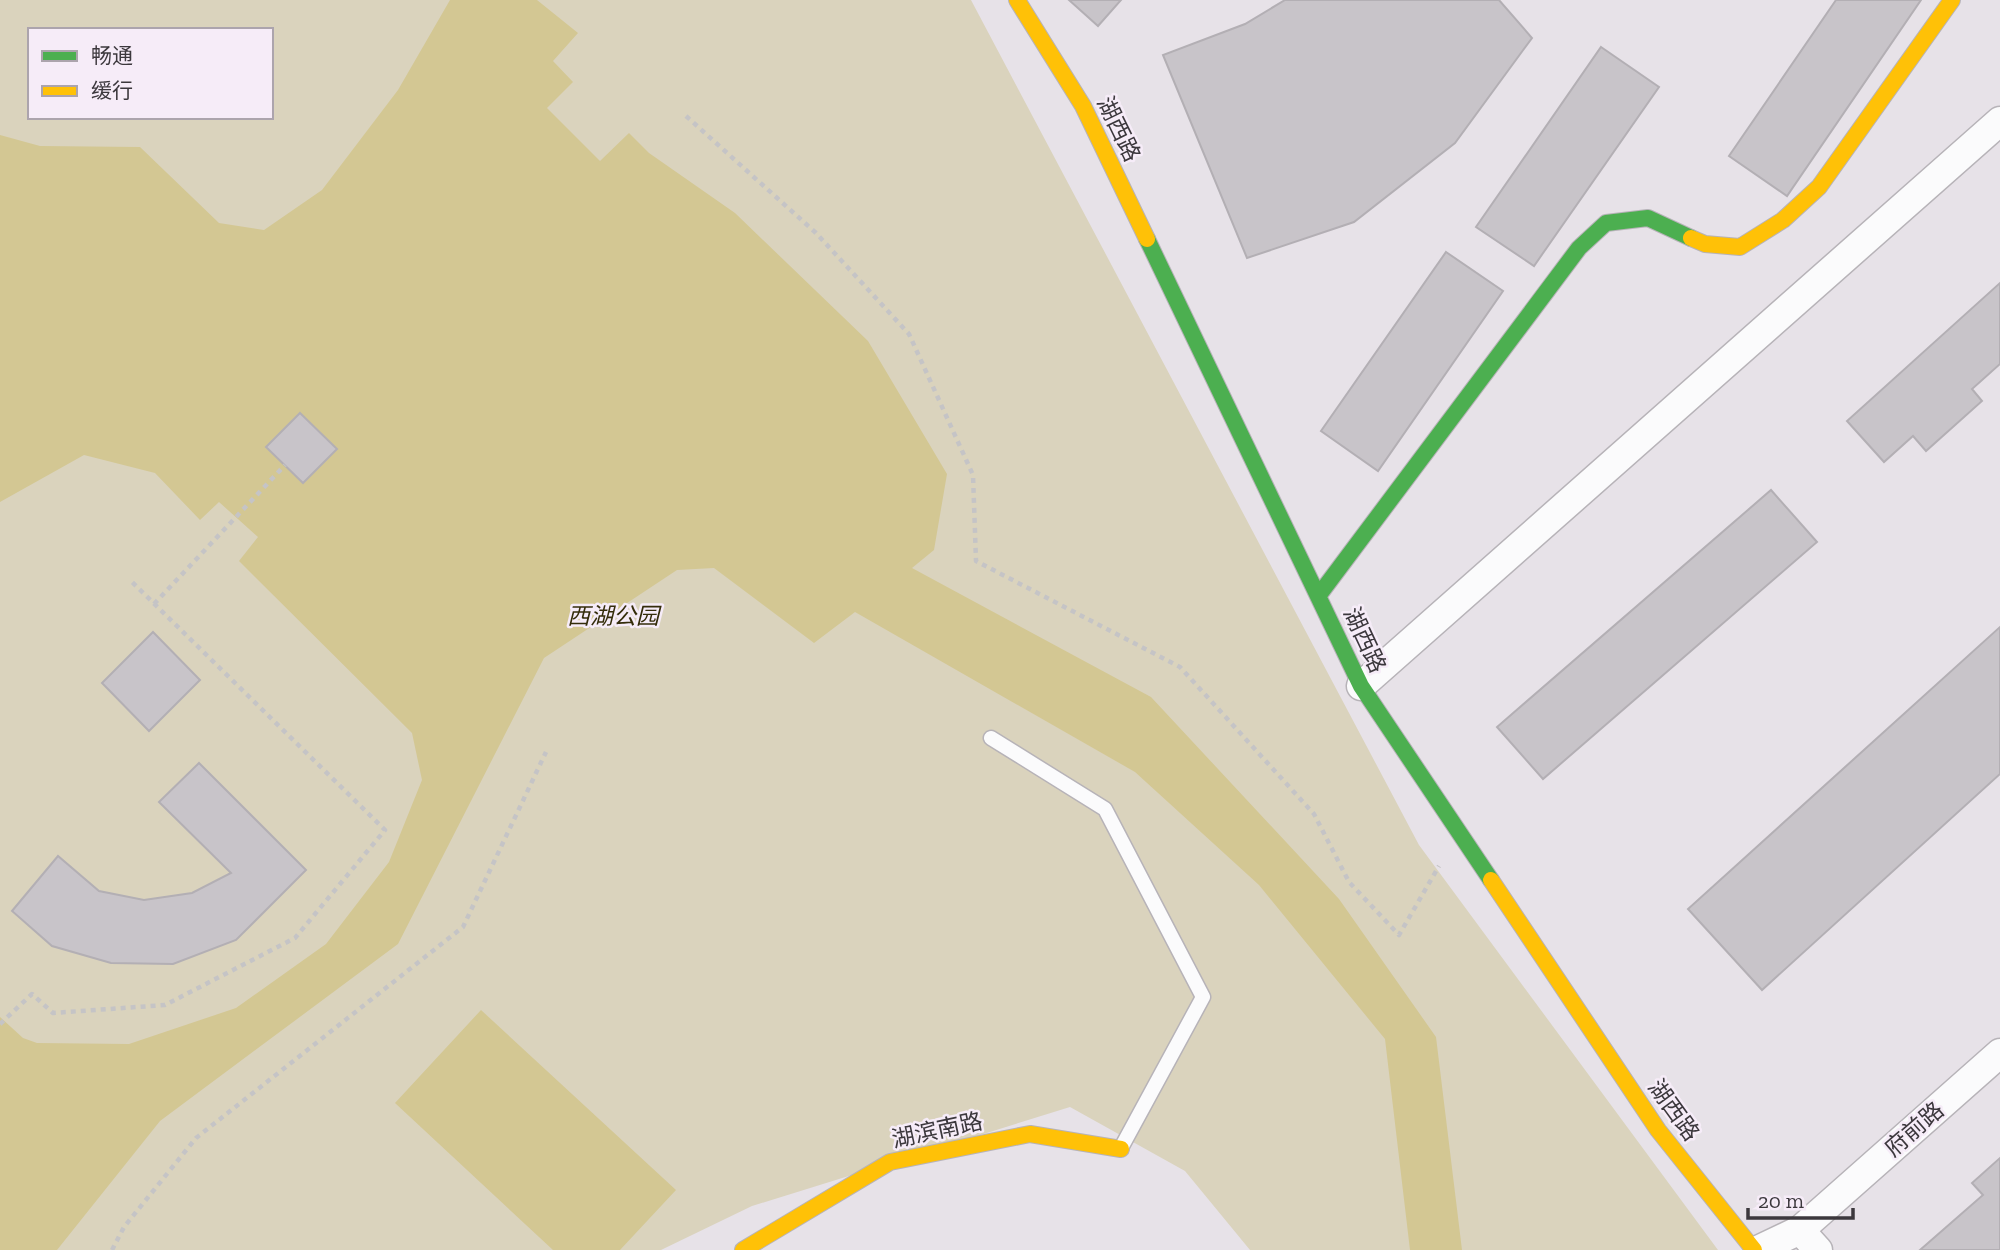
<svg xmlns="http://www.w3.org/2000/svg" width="2000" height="1250" viewBox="0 0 2000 1250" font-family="'Zilla Slab','Noto Sans SC',serif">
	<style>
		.green { fill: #dad3bd; fill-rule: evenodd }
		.water { fill: #d3c793 }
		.building { fill: #c8c4c9; stroke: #b3afb4; stroke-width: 2 }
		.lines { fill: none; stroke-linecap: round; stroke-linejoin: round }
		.lane-casing { stroke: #b7b3b8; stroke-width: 17 }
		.street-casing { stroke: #b7b3b8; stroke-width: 31 }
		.fast-casing { stroke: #b7b3b8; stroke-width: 18 }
		.slow-casing { stroke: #b7b3b8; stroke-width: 18 }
		.path { stroke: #c5c4c6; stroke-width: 4.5; stroke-dasharray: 5 5; stroke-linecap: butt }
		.lane { stroke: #fbfbfc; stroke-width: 14 }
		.street { stroke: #fbfbfc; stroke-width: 28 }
		.fast { stroke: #4caf50; stroke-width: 16 }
		.slow { stroke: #ffc107; stroke-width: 16 }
		.labels { text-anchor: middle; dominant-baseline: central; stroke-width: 5; stroke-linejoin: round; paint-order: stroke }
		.street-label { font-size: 23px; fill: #3c383d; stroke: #f6ecf8 }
		.park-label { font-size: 23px; font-style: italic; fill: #342c0a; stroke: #f6ecf8 }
	</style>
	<rect width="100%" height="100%" fill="#e7e2e8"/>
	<path class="green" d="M0,0H971L1419,845L1718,1250H1250L1185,1171L1070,1107L752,1206L661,1250H0ZM30,30H271V117H30Z"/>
	<path class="water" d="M450,0H537L578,33L553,61L573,82L547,108L600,161L629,133L649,153L735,213L868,341L947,474L934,550L912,568L1151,697L1339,899L1436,1037L1462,1250H1410L1385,1039L1259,885L1135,772L855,612L814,643L714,568L677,570L544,658L398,944L160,1121L57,1250H0V1017L23,1038L37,1043L129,1044L236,1008L326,944L389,862L422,780L412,733L239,561L258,537L219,502L200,520L155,473L84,455L0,502V135L40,146L140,147L219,223L264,230L322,190L398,90Z
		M481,1010L676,1190L620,1250H553L395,1103Z"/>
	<path class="building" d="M1069,0H1121L1098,26Z
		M1285,0H1499L1532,38L1455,143L1354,222L1247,258L1163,55L1245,24Z
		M1836,0H1921L1787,196L1729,156Z
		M1601,47L1659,87L1534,266L1476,227Z
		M1446,252L1503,291L1378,471L1321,431Z
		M2000,283V364L1972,389L1982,401L1926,451L1913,436L1884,462L1847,421Z
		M300,413L337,449L303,483L266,447Z
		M1771,490L1817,542L1543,779L1497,727Z
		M2000,627V774L1762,990L1688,909Z
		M153,632L200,680L149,731L102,683Z
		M199,763L306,870L236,940L173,964L111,963L52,946L12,911L58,856L99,891L144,900L192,893L231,873L159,802Z
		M2000,1158V1250H1920L1983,1195L1972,1183Z"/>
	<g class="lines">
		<g class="lane-casing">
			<path id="lane" d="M991,738L1105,809L1203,997L1121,1148"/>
		</g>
		<g class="street-casing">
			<path id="street" d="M1361,686L2000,121
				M1800,1230L1818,1250
				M1758,1250L1800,1230L2000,1053"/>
		</g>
		<g class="fast-casing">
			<path id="fast" d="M1147,239L1361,686L1491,880
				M1319,595L1579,248L1606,223L1648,218L1691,238"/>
		</g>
		<g class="slow-casing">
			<path id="slow" d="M1017,0L1083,106L1147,239
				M1691,238L1705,244L1740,247L1783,220L1819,187L1952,0
				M1491,880L1658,1130L1754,1250
				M743,1250L890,1162L1030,1134L1121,1149"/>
		</g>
		<path class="path" d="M686,116L816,233L909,334L973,475L976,561L1180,667L1314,814L1349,882L1399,935L1439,866
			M154,604L285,465
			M0,1024L32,994L53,1013L165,1005L295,938L385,830L132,582
			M112,1250L124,1227L196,1138L463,927L546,752"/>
		<use href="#lane" class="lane"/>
		<use href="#street" class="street"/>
		<use href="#fast" class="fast"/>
		<use href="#slow" class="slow"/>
	</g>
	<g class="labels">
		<g class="street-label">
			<text transform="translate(1119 129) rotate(64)">湖西路</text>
			<text transform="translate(1365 640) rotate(65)">湖西路</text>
			<text transform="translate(1674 1110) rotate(54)">湖西路</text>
			<text transform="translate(1914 1129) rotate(-41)">府前路</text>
			<text transform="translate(937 1130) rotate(-12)">湖滨南路</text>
		</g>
		<g class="park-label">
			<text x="613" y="616">西湖公园</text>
		</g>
	</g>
	<rect x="28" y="28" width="245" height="91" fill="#f6ecf8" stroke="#aca4ad" stroke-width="2"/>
	<rect x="42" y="51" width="35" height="10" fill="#4caf50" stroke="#aca4ad" stroke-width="2"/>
	<text x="91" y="63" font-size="21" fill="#3c383d">畅通</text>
	<rect x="42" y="86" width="35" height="10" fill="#ffc107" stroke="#aca4ad" stroke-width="2"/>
	<text x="91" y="98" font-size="21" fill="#3c383d">缓行</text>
	<path d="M1748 1208v10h105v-10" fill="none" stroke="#3c383d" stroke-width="3.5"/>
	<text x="1758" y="1208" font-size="21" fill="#3c383d" stroke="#f6ecf8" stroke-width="5" paint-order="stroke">20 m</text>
</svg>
